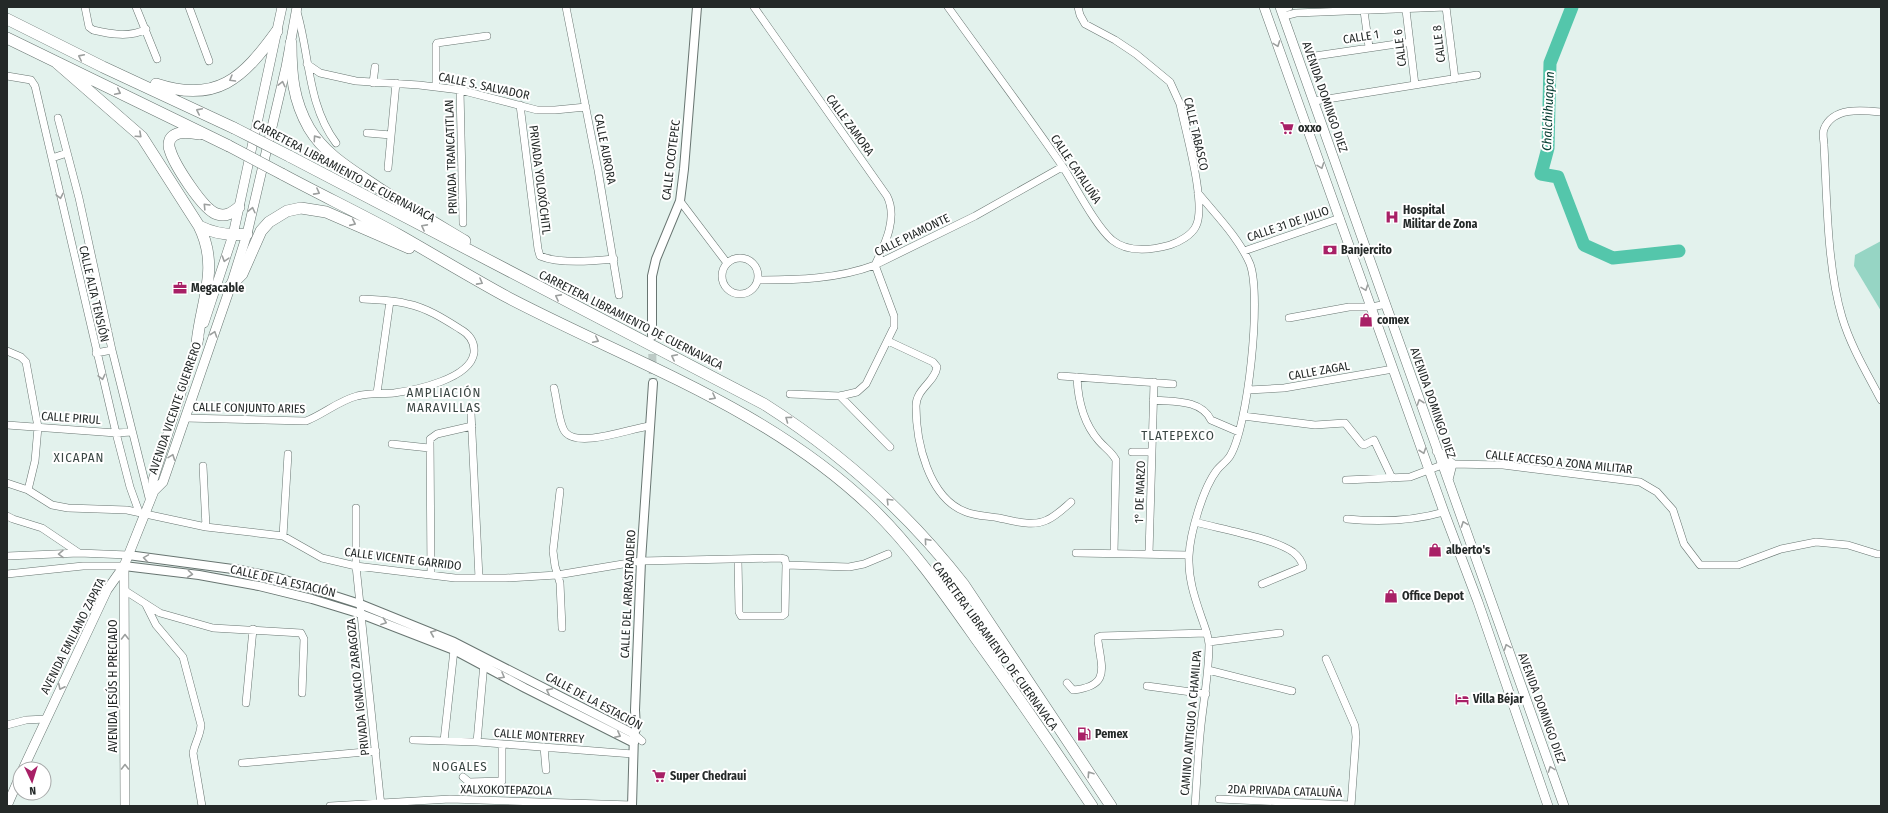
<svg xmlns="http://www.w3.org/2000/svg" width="1888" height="813" viewBox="0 0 1888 813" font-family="'Fira Sans Condensed',sans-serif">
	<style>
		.green { fill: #96d5c4 }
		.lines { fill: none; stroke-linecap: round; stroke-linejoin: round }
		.river { stroke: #54c6ab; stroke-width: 13 }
		.tertiary-tunnel { stroke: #bdcac6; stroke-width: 8; stroke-dasharray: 8 4; stroke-linecap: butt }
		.minor-casing { stroke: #687571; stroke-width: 8 }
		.tertiary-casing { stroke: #687571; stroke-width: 10 }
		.secondary-casing { stroke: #687571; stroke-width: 10 }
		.trunk-casing { stroke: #687571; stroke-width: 12 }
		.minor { stroke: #fff; stroke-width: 7 }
		.tertiary { stroke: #fff; stroke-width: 8 }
		.secondary { stroke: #fff; stroke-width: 9 }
		.trunk { stroke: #fff; stroke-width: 11 }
		.trunk-bridge-casing { stroke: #687571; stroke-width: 12; stroke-linecap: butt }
		.trunk-bridge { stroke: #fff; stroke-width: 11 }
		.oneway { stroke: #9c9f9e }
		.labels { text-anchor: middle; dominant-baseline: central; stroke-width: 4; stroke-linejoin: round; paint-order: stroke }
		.street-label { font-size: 12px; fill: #242928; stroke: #fff }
		.poi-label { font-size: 12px; font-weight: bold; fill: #242928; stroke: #fff; text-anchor: start }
		.water-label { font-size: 13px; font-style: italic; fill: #0b4035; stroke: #fff }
		.neighbourhood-label { font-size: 13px; letter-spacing: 1px; fill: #394542; stroke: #fff }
	</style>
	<rect width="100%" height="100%" fill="#e3f2ed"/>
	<path class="green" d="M1881,241V311L1854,266L1855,255Z"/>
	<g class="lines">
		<path class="river" d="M1572,7L1550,63L1548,148L1541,174L1558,177L1584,245L1613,258L1679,251"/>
		<path class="tertiary-tunnel" d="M652,342L653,383"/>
		<g class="minor-casing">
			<path id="minor" d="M85,7L89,27L93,30C110,34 130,38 146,29
				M136,7L157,59
				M189,7L209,61
				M566,7L598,170L619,295
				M754,7L887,196C898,218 885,244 875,265L894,316V327L866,384L857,392L840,396L790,394
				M948,7C986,60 1026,113 1063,167C1076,187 1095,225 1112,240C1128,253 1152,250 1170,245C1179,242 1192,235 1196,226C1207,204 1185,130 1180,104L1170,82L1136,54L1115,40L1085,24L1080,15L1078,7
				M1281,9L1289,7
				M1406,10L1415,85
				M1364,11L1369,47
				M297,12C310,56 307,104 336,143
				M1284,16L1296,13L1446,7L1455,79
				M1315,56L1410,42
				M307,64L320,73L356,81L419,85L460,90L537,110H555L586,107
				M7,76L31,80L35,86L116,433L130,487L139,512
				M373,83L375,67
				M436,87V45L437,43L487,36
				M460,90L463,223
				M1315,101L1477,75
				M520,105L538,249L540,256C559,264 593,261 614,259
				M1881,112C1861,110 1833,107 1824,129C1822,134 1824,140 1824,145C1827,199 1827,266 1842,317C1851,347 1867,373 1881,400
				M58,118L79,198L112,350L150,502
				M367,133L391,135
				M52,158L67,153
				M388,168L396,83
				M680,201L727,263
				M1244,251L1340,218
				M722 276a18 18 0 1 1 36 0a18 18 0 1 1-36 0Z
				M758,280C797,280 838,279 875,265L975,216L1062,167
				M1289,318L1349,307H1372L1386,304
				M888,341L933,362L937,367C935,382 916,389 916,406C916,441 928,498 966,512C976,516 989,516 999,518C1013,521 1033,527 1047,520C1056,516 1064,508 1071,502
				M7,351L21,357L26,362L38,427L35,461L28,490
				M96,353L112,350
				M1061,376L1173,384
				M1077,377C1078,401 1083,423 1099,441C1105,448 1112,452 1116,460L1114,553
				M554,388C557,399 559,426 566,433C581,448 631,428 650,426
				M1248,390L1284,388L1393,369
				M377,393L390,301
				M840,396L890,447
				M1153,400C1173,402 1201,399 1211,420L1239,432
				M471,413L479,578
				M1243,416L1315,425L1345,423L1362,444L1364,445L1374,440L1392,478
				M185,418L306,421C324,414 338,401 357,396C370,393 381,394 394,393C416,390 470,379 474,353C475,342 469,334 460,329C444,319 427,308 408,304C394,300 378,300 363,299
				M7,425L116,433L132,432
				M392,444L429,448
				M1132,452H1152
				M203,466L206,527
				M1346,480L1410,477L1442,465L1452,464L1503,465L1640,482L1657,492L1673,510L1684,544L1700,565H1738L1781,549L1816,542L1848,545L1877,554H1881
				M7,483L28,490L52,505L68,508L127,510L206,527L283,536L322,558L356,566L455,578H506L557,575L641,561L780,558L785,559L786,565L785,614L782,616H741L739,612L738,560
				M560,491L553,551L555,566L560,583L562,628
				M356,508V566L381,806
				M7,516L13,519L42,528L79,553
				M1347,519C1379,522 1413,521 1444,512
				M1195,522C1221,529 1273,538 1293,552C1298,556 1302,561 1303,567L1262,584
				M283,536L288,454
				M1076,553L1189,555
				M1149,554L1154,382
				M7,556L79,553L128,555
				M786,565L849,567L864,564L888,554
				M7,574L83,566H124
				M431,575L430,439L437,434L472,426
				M124,590L160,613L213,628L301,633L304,639L302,693
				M146,605L156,625L183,657L201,725C200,737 195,742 193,753L202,806
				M1209,642L1280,633
				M1326,659L1355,726L1356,737L1351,806
				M1208,670L1292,691
				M1067,683L1073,690C1110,686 1102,669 1098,641V637L1101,636L1207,633
				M1147,686L1206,694
				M246,703L253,629
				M7,725L26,720L46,719
				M634,734L642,741
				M413,740L477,742L633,754
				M444,741L454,650
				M477,742L484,663
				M544,747L546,770
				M242,763L376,751
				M463,777L469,782L502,781V744
				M1219,799L1351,805
				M330,806L450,799L632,805
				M1195,806C1197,779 1198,752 1201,725C1204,698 1209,671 1209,644C1208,634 1204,625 1201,616C1194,596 1188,577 1189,556C1190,533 1203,488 1217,470C1221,465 1227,461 1230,456C1248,427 1262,296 1250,264C1239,238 1216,215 1198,193"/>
		</g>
		<g class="tertiary-casing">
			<path id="tertiary" d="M652,336V276L656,259L680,201L684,169L697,7
				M128,555L240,570L279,578L360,604L454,642L634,734
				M124,566L199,575L259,586L312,599L361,614L454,650L525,688L634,743
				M632,806L634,734L636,729L635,710L641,561L653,383"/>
		</g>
		<g class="secondary-casing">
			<path id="secondary" d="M1264,7L1444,512L1478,602L1548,806
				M1280,7L1564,806
				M204,323L233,235L282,7
				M1437,451L1452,464L1448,480
				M154,491L163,482L231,285L247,234L286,67L297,7
				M124,566L125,806
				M23,769L107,590L124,566L154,491L153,480L199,337
				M7,806L20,776"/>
		</g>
		<g class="trunk-casing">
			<path id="trunk" d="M7,19L103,67L234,128
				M7,38L229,146
				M291,43C291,74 293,100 309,128C325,155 352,170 377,187C406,206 435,223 465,241
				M57,63L142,137L199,226C220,268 201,301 197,343
				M156,84C217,104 243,78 277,31
				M200,134C192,133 180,130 173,136C169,139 168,145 170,150C174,164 203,210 217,214C226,217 232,213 239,207
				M289,156L764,404C841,453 908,513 964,585L1111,806
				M282,174C321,195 361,214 399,235C436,256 472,278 509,298C636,364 768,408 873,509C912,547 944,593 975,637C1015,692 1054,749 1092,806
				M199,226C215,234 229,236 247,234
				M231,285L242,274L261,231L269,222L287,211L301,208L326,212L409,248"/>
		</g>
		<use href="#minor" class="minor"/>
		<use href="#tertiary" class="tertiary"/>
		<use href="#secondary" class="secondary"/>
		<use href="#trunk" class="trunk"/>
		<g class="trunk-bridge-casing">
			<path id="trunk-bridge" d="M234,128L289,156
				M229,146L282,174"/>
		</g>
		<use href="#trunk-bridge" class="trunk-bridge"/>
	</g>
	<defs><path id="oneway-chevron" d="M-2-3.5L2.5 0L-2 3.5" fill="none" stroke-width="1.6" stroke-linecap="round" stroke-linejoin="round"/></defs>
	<g class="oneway">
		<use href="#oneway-chevron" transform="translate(1277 44) rotate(70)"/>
		<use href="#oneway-chevron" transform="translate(81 57) rotate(-154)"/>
		<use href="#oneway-chevron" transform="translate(232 79) rotate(150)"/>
		<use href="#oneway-chevron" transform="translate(282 84) rotate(-77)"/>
		<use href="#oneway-chevron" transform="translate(118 92) rotate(26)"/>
		<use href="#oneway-chevron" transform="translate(199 111) rotate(-154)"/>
		<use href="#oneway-chevron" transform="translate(139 135) rotate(42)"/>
		<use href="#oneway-chevron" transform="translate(316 138) rotate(-125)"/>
		<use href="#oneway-chevron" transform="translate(1321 166) rotate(70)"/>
		<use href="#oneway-chevron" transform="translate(317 192) rotate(28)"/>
		<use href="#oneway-chevron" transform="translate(60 196) rotate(78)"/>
		<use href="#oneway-chevron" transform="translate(206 206) rotate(-134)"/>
		<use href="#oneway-chevron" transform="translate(252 210) rotate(-77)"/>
		<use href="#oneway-chevron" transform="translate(353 223) rotate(24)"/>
		<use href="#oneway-chevron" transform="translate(424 227) rotate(-152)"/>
		<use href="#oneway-chevron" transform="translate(225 259) rotate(107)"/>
		<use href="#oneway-chevron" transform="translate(480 282) rotate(29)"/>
		<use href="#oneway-chevron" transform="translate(1365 288) rotate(70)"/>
		<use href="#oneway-chevron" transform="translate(558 297) rotate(-152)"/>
		<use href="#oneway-chevron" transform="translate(214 334) rotate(-71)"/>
		<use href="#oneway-chevron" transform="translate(596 340) rotate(26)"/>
		<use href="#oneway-chevron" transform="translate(674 357) rotate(-153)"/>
		<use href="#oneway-chevron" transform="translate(102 377) rotate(77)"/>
		<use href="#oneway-chevron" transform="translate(713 397) rotate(28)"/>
		<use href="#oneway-chevron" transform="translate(1420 402) rotate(-109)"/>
		<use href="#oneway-chevron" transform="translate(788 419) rotate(-144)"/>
		<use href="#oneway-chevron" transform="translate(1423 451) rotate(71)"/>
		<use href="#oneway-chevron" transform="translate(172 457) rotate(-70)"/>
		<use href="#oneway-chevron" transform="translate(889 501) rotate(-135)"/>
		<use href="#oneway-chevron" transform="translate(1464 524) rotate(-110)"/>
		<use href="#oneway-chevron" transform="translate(927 541) rotate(-131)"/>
		<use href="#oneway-chevron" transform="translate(61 554) rotate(179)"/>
		<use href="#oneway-chevron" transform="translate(146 558) rotate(-171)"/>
		<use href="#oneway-chevron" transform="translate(190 574) rotate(6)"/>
		<use href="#oneway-chevron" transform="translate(384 622) rotate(20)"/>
		<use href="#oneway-chevron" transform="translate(433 633) rotate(-157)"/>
		<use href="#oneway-chevron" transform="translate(125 637) rotate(-90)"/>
		<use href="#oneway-chevron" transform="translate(1507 647) rotate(-110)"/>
		<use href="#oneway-chevron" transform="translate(502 676) rotate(29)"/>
		<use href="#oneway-chevron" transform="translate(61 687) rotate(116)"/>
		<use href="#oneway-chevron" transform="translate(549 691) rotate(-153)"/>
		<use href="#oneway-chevron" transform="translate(618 735) rotate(27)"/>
		<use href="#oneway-chevron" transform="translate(125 767) rotate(-90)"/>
		<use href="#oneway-chevron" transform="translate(1551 769) rotate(-110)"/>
		<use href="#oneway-chevron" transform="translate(1090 774) rotate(-124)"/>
	</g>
	<defs>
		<g id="supermarket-bare" transform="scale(1.08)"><path d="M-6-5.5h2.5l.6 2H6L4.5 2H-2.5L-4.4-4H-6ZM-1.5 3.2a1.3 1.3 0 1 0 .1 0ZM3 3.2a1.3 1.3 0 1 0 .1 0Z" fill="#a82066" stroke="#fff" stroke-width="2.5" paint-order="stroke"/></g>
		<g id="hospital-bare" transform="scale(1.08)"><path d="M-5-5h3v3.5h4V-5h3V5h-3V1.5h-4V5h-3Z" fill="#a82066" stroke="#fff" stroke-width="2.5" paint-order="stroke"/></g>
		<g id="bank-bare" transform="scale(1.08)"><path d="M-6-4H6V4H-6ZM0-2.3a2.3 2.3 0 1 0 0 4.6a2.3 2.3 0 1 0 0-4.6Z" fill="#a82066" stroke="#fff" stroke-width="2.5" paint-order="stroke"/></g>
		<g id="office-bare" transform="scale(1.08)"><path d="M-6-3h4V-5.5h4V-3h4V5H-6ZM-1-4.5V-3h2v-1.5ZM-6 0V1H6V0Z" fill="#a82066" stroke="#fff" stroke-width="2.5" paint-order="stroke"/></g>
		<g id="shop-bare" transform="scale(1.08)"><path d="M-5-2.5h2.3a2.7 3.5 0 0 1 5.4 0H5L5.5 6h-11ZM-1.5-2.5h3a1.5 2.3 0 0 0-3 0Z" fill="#a82066" stroke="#fff" stroke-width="2.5" paint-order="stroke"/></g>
		<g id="hotel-bare" transform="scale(1.08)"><path d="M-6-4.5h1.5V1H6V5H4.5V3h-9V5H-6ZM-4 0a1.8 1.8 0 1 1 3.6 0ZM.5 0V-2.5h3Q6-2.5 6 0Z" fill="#a82066" stroke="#fff" stroke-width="2.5" paint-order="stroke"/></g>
		<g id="fuel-bare" transform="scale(1.08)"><path d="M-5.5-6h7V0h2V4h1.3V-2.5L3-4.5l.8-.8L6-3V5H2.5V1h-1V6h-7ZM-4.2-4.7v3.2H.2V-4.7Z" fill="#a82066" stroke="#fff" stroke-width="2.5" paint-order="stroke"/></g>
	</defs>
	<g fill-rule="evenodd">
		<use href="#supermarket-bare" x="1287" y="128"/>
		<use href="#hospital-bare" x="1392" y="217"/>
		<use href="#bank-bare" x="1330" y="250"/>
		<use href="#office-bare" x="180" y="288"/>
		<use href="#shop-bare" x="1366" y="320"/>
		<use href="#shop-bare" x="1435" y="550"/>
		<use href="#shop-bare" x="1391" y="596"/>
		<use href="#hotel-bare" x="1462" y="699"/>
		<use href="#fuel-bare" x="1084" y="734"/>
		<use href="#supermarket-bare" x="659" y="776"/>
	</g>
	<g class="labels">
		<g class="street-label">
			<text transform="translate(1361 37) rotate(-9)">CALLE 1</text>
			<text transform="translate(1439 44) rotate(-97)">CALLE 8</text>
			<text transform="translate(1400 48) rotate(-97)">CALLE 6</text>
			<text transform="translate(484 86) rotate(12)">CALLE S. SALVADOR</text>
			<text transform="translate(1325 97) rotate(71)">AVENIDA DOMINGO DIEZ</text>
			<text transform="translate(850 125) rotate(54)">CALLE ZAMORA</text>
			<text transform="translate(1196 134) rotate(77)">CALLE TABASCO</text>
			<text transform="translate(605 149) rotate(79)">CALLE AURORA</text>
			<text transform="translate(451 157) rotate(-92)">PRIVADA TRANCATITLAN</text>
			<text transform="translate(671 160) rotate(-83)">CALLE OCOTEPEC</text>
			<text transform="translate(1076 169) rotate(56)">CALLE CATALUÑA</text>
			<text transform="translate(344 171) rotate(28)">CARRETERA LIBRAMIENTO DE CUERNAVACA</text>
			<text transform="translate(540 180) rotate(83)">PRIVADA YOLOXÓCHITL</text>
			<text transform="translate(1288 224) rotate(-19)">CALLE 31 DE JULIO</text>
			<text transform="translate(912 235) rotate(-26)">CALLE PIAMONTE</text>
			<text transform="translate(94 294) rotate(77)">CALLE ALTA TENSIÓN</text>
			<text transform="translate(631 320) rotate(27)">CARRETERA LIBRAMIENTO DE CUERNAVACA</text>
			<text transform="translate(1319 371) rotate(-10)">CALLE ZAGAL</text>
			<text transform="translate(1433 403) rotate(71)">AVENIDA DOMINGO DIEZ</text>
			<text transform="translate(175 408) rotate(-71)">AVENIDA VICENTE GUERRERO</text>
			<text transform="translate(249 408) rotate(1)">CALLE CONJUNTO ARIES</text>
			<text transform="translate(71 418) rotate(4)">CALLE PIRUL</text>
			<text transform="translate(1559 462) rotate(6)">CALLE ACCESO A ZONA MILITAR</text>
			<text transform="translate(1140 492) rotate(-88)">1° DE MARZO</text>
			<text transform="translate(403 559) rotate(7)">CALLE VICENTE GARRIDO</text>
			<text transform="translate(283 581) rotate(13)">CALLE DE LA ESTACIÓN</text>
			<text transform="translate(628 594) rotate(-87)">CALLE DEL ARRASTRADERO</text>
			<text transform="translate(73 636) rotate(-63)">AVENIDA EMILIANO ZAPATA</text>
			<text transform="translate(995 646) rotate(54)">CARRETERA LIBRAMIENTO DE CUERNAVACA</text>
			<text transform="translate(113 686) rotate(-90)">AVENIDA JESÚS H PRECIADO</text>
			<text transform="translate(358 687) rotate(-96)">PRIVADA IGNACIO ZARAGOZA</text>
			<text transform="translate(594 701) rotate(28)">CALLE DE LA ESTACIÓN</text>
			<text transform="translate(1542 708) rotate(70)">AVENIDA DOMINGO DIEZ</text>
			<text transform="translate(1191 723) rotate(-85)">CAMINO ANTIGUO A CHAMILPA</text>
			<text transform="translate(539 736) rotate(4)">CALLE MONTERREY</text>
			<text transform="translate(506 790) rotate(1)">XALXOKOTEPAZOLA</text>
			<text transform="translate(1285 791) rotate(2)">2DA PRIVADA CATALUÑA</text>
		</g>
		<g class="poi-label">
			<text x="1298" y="128">oxxo</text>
			<text x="1403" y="210">Hospital<tspan x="1403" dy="14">Militar de Zona</tspan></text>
			<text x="1341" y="250">Banjercito</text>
			<text x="191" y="288">Megacable</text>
			<text x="1377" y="320">comex</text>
			<text x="1446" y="550">alberto's</text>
			<text x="1402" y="596">Office Depot</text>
			<text x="1473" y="699">Villa Béjar</text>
			<text x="1095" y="734">Pemex</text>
			<text x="670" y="776">Super Chedraui</text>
		</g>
		<g class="water-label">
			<text transform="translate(1548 111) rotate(-88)">Chalchihuapan</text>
		</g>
		<g class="neighbourhood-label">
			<text x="444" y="392">AMPLIACIÓN<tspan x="444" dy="15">MARAVILLAS</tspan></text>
			<text x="1178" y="435">TLATEPEXCO</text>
			<text x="79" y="457">XICAPAN</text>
			<text x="460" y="766">NOGALES</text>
		</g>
	</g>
	<rect width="1888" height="813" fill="none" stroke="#242928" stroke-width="16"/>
	<g transform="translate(32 781) rotate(176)"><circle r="19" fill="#ffffff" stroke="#a7a9a9"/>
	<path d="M0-3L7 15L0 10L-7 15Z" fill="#a82066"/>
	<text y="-6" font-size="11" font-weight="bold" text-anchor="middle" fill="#242928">N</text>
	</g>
</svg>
